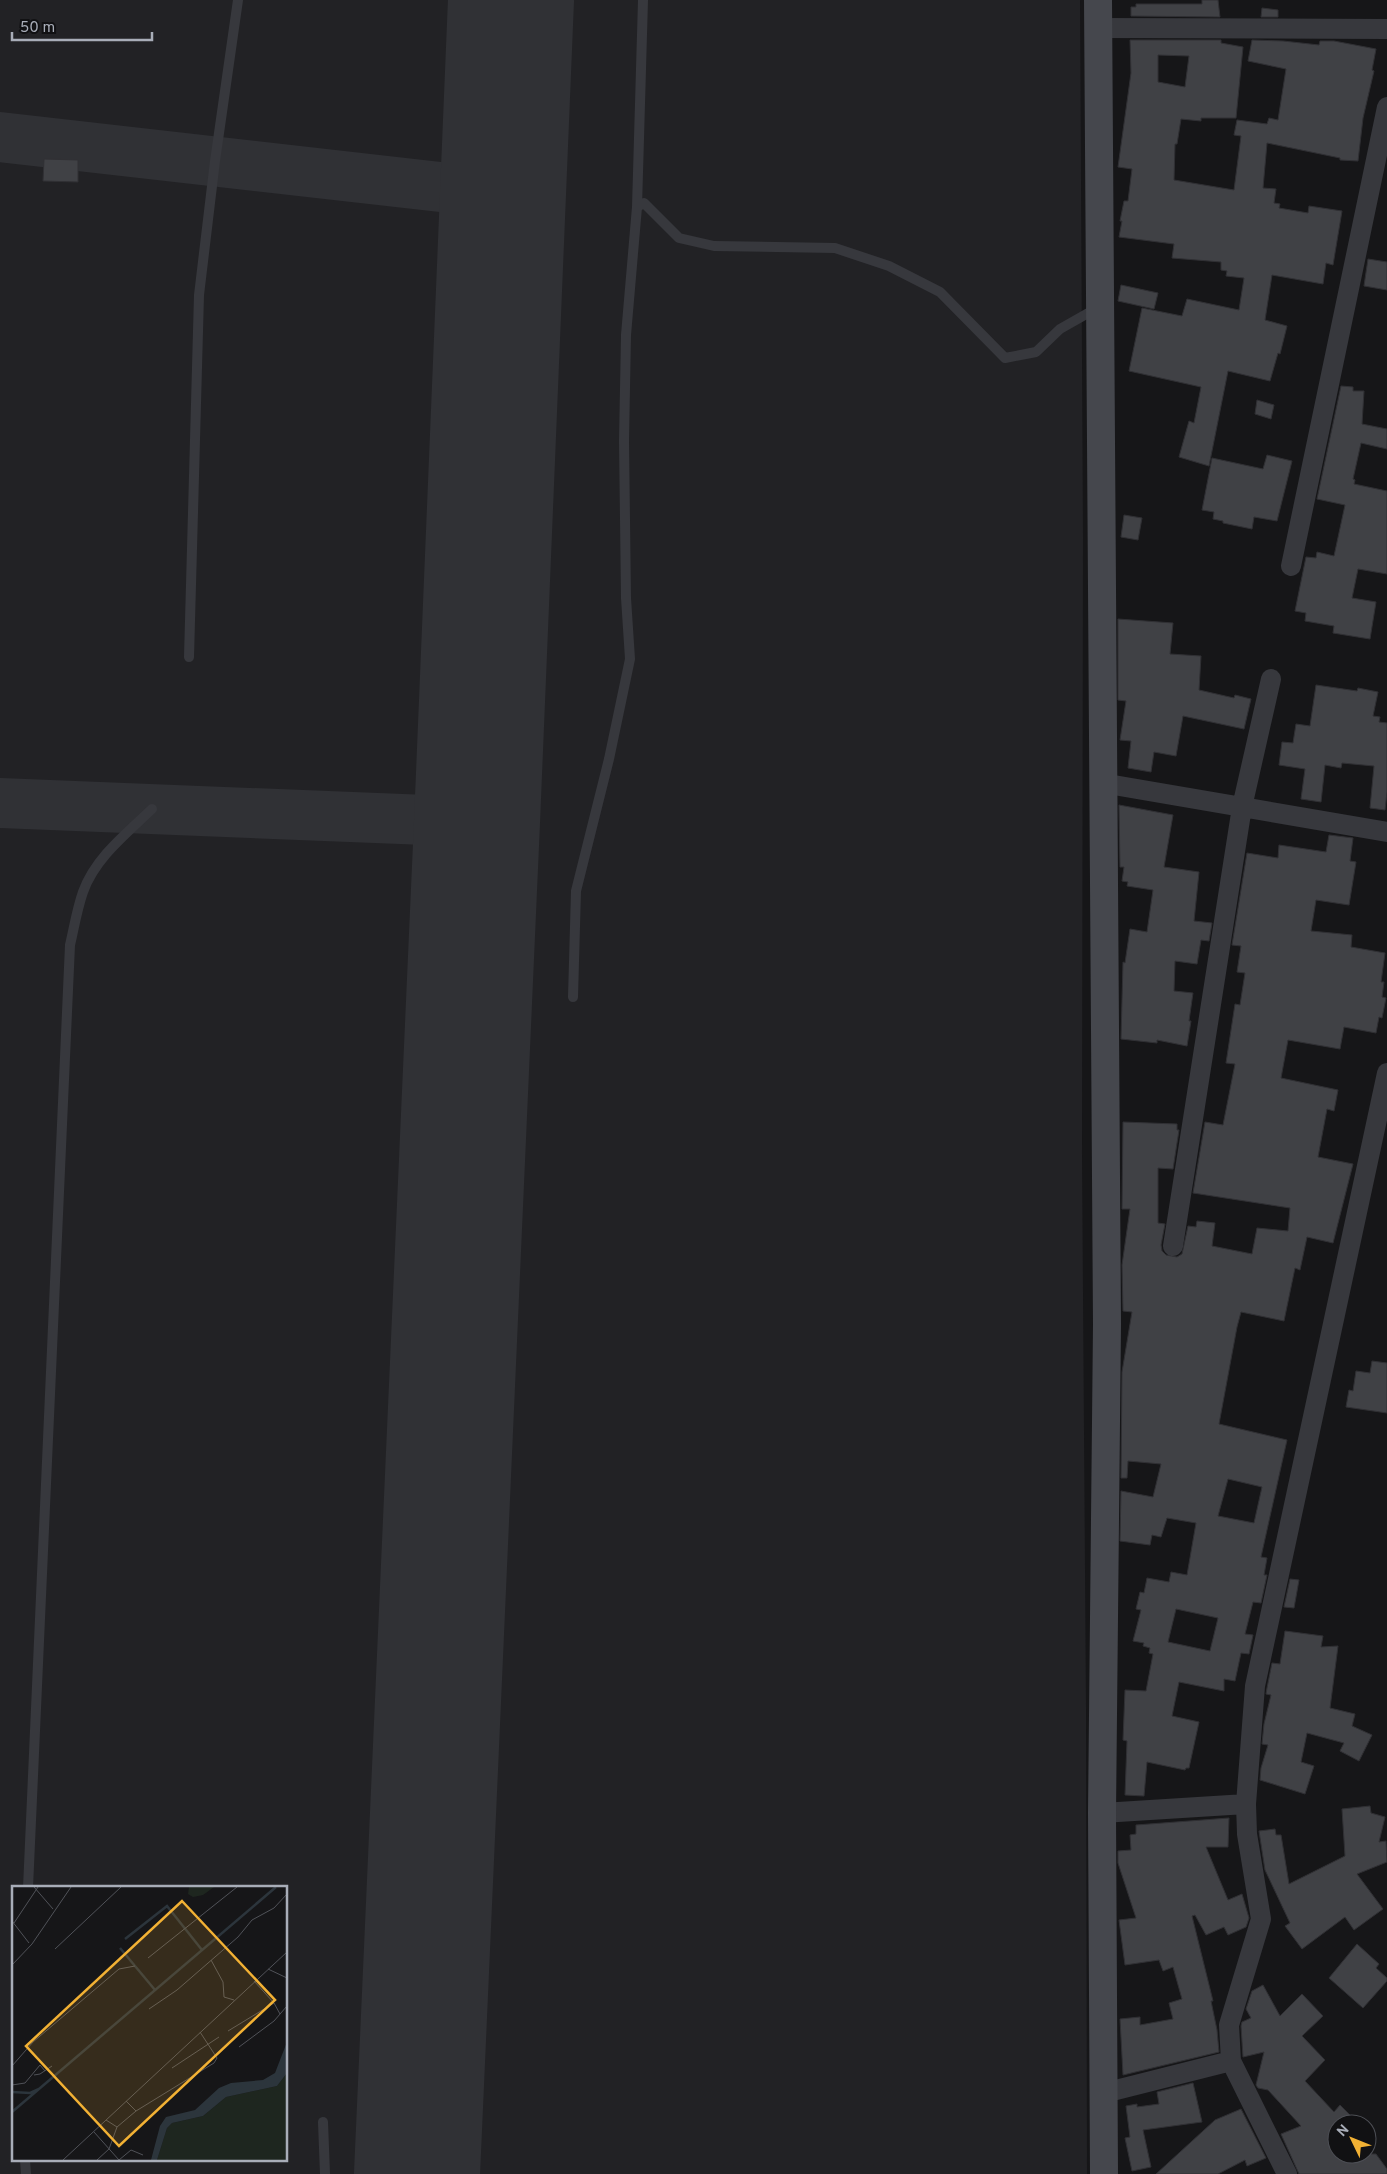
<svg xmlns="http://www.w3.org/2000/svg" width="1387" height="2174" viewBox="0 0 1387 2174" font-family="Overpass,sans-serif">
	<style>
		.built { fill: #222225; fill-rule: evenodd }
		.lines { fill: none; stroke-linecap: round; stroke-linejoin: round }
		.taxiway { stroke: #303135; stroke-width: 50 }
		.runway { stroke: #303135; stroke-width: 126 }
		.building { fill: #404145; stroke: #303034; fill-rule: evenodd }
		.lane { stroke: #37383d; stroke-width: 10 }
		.street { stroke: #37383d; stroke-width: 20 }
		.secondary { stroke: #45474d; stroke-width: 28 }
		.inset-river { fill: none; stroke: #2c353c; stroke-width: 2.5 }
		.inset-road { fill: none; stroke: #505258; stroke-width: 1 }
		.view { fill: #f2b134; fill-opacity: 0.15; stroke: #f2b134; stroke-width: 2.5 }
		.inset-edge { fill: none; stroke: #a8adb8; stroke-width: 2.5 }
	</style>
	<rect width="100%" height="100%" fill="#161618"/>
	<path class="built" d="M0,0H1080L1083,537L1082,1154L1086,1707L1087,2174H0ZM14,1888H286V2160H14Z"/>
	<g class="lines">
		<path class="taxiway" d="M0,137L502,194
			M0,803L477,822"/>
		<path class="runway" d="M417,2174L477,822L511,0"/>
	</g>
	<path class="building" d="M1202,0H1218L1220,17L1131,16V7H1136V4H1202Z
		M1262,8L1278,10V17H1261Z
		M1130,40H1221V43L1243,47L1236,118H1201V121L1181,119L1177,144H1175L1174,180L1234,190L1241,136L1234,135L1237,120L1267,124L1269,118L1278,120L1286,69L1248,61L1252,40L1283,41L1319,45L1320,41H1334L1376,49L1372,70L1374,71L1363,118L1358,161L1340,160V158L1267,143L1263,188L1276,189L1274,203L1280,204L1279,208L1308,213L1309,206L1342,211L1333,265L1326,263L1323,284L1272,275L1265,320L1287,326L1280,354L1278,353L1270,381L1228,371L1209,466L1179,457L1189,421L1194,423L1201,387L1129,371L1142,308L1182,316L1187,299L1239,310L1244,278L1226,276L1227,271L1221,270V262L1172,258L1174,244L1119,237L1122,221H1120L1124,201H1128L1132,169L1118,167L1131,73ZM1158,55L1189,56L1185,87L1158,82Z
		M44,159L78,160V182L43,181Z
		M1368,259L1387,262V290L1364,286Z
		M1121,285L1158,293L1154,309L1118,301Z
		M1341,386L1353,387V391H1364L1362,424L1387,429V449L1361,443L1353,479L1355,480L1354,484L1387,491V574L1358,569L1352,598L1376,602L1370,639L1333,633L1334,626L1305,621L1306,613L1295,611L1306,557L1316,558L1317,552L1334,556L1345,505L1317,499Z
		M1257,400L1274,405L1271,419L1255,414Z
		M1267,455L1292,461L1277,521L1254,517L1252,529L1223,523V521L1213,519L1214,512L1202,510L1212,458L1263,469Z
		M1124,515L1142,518L1138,540L1121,537Z
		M1118,619L1173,623L1170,654L1201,656L1199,690L1234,698L1235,695L1251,699L1244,729L1183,716L1176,756L1154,752L1151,772L1128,768L1131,741L1120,740L1126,701L1118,700Z
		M1316,685L1357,691L1358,688L1378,692L1373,716L1380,717L1379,722L1387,723V792L1385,810L1370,808L1374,766L1342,763L1341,768L1325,765L1321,802L1301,799L1305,769L1279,765L1282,742L1293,743L1296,724L1310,726Z
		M1119,805L1173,815L1164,867L1199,872L1194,921L1212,923L1209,941L1201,940L1197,964L1175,961L1174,991L1193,993L1189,1021H1191L1187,1046L1157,1040V1043L1121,1039L1123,962L1125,963L1130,929L1147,932L1153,890L1127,886L1128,882L1122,881L1124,867H1120Z
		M1329,835L1353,838L1350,861L1356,862L1349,905L1316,900L1311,931L1352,935L1351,947L1385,953L1381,982H1384L1382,997L1386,998L1382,1018L1379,1017L1376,1033L1344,1027L1340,1049L1288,1040L1281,1078L1338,1090L1334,1111L1327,1109L1318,1157L1353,1164L1333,1243L1307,1237L1300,1270L1295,1268L1284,1321L1241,1312L1237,1327L1219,1424L1287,1440L1261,1557L1267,1558L1264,1575H1267L1261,1603L1253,1602L1245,1634L1253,1635L1249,1654L1241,1653L1235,1681L1224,1679V1691L1179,1682L1172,1716L1199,1722L1189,1768H1186L1185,1770L1147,1762L1144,1796L1125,1795L1127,1741L1123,1740L1125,1690L1146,1691L1153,1654L1149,1653L1150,1648L1143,1646L1144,1643L1133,1641L1141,1610L1136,1609L1140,1592L1144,1593L1147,1578L1169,1582L1171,1572L1187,1575L1196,1523L1167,1518L1161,1537L1152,1535L1150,1545L1120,1541L1121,1491L1153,1497L1161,1464L1128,1461L1127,1478H1121L1122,1372L1132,1312L1123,1311L1122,1265L1130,1209H1122L1123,1122L1177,1124V1130H1179L1173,1169L1158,1168V1223L1165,1224L1161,1245L1162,1251L1166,1255L1177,1257L1182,1254L1188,1226L1196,1227L1197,1221L1215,1223L1212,1246L1252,1254L1257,1228L1288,1231L1290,1208L1193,1193L1205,1122L1223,1125L1235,1064L1226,1063L1235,1004L1240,1005L1245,973L1237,972L1241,946L1232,945L1247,853L1278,858L1279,845L1326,852ZM1228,1479L1262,1487L1254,1523L1218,1516ZM1176,1609L1218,1618L1210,1651L1168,1642Z
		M1372,1361L1387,1363V1413L1346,1407L1349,1390L1353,1391L1356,1371L1370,1373Z
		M1290,1579L1299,1580L1294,1608L1284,1607Z
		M1285,1631L1323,1636L1321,1647L1338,1646L1330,1708L1355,1714L1352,1726L1372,1735L1359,1761L1340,1751L1344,1743L1307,1733L1301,1762L1314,1766L1305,1794L1260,1780L1261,1768L1268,1745L1262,1744L1264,1724L1271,1695L1266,1694L1267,1688L1272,1663L1280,1664Z
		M1370,1806L1371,1813L1385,1817L1379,1842L1386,1841L1387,1862L1357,1874L1383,1909L1354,1930L1345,1917L1302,1949L1285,1926L1290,1923L1265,1870L1259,1831L1275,1829L1276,1835H1281L1289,1884L1345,1856L1342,1809Z
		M1229,1818L1228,1847H1206L1228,1900L1242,1894L1249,1918L1246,1927L1228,1935L1224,1927L1206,1935L1195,1915L1192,1916L1213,2001H1211L1217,2030L1219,2052L1123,2075L1120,2019L1140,2017V2025L1173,2019L1169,2003L1182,1999L1173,1967L1163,1971L1159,1960L1125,1965L1119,1920L1136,1918L1118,1863V1851L1131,1850L1130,1835L1136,1834V1825Z
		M1357,1944L1379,1964L1376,1968L1387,1978V1981L1363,2008L1329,1978Z
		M1263,1985L1280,2016L1302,1994L1323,2016L1302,2036L1325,2060L1305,2081L1334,2112L1340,2105L1359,2124H1337V2154H1376L1387,2169V2174H1299L1281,2134L1301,2126L1268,2090L1258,2088L1256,2085L1264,2052L1243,2057L1241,2026L1242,2022L1251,2018L1246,2009L1252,1991Z
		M1193,2083L1202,2122L1143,2130L1151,2167L1132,2171L1125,2138L1130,2137L1126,2106L1137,2104V2107L1159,2104L1157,2092Z
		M1241,2109L1266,2158L1247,2166L1245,2160L1218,2174H1156L1215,2120Z"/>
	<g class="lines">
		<path class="lane" d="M637,207L644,203L679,238L714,246L835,248L889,266L940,292L1005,358L1036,352L1060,329L1097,308
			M189,657L199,295L215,161L238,0
			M573,997L576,891L609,759L630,659L626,598L624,441L626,335L637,207L643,0
			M28,1888L70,945C74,928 77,909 83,892C95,858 127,833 152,809
			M323,2122L325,2174
			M25,2160L26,2174"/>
		<path class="street" d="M1097,28L1387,29
			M1291,566L1387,107
			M1102,783L1387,832
			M1173,1246L1242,807L1271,679
			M1102,1813L1246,1804L1255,1686L1387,1073
			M1231,2061L1229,2025L1261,1919L1247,1834L1246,1804
			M1104,2093L1231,2061L1287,2174"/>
		<path class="secondary" d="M1098,0L1107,1324L1102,1813L1104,2174"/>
	</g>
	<g transform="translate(12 1886)">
		<rect width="275" height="275" fill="#161618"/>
		<path d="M177,1H202L191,9L181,11L176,8ZM275,187V274H145L155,242L160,237L191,230L214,211L265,200Z" fill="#1e261f"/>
		<path d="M275,156V187L265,200L214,211L191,230L160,237L155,242L145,274H139L148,240L154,231L183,224L207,202L219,197L251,194L263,187Z" fill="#2c353c"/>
		<path class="inset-river" d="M113,53L155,20L190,64M108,62L143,104M0,206L18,207L27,203M0,226L264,1"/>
		<path class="inset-road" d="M22,1L41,23M0,35L17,57M2,37L26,1M43,63L109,1M136,72L225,1M199,74L211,96L212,111L222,114M0,79L20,58L59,1M256,83L275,92M242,95L262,117M137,123L165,104L226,51L240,34L262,22L275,8M216,145L262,117L268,128M227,161L262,135L275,120M0,180L21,156L107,83L123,80M160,182L207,151M22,189L28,188L40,180M0,199L13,197L28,179L33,185M114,215L124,225L202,177L205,172L188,146M94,234L105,241L97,263M105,241L124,225M82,246L107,274M51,274L275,66M85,274L97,263M107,274L119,264L131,269"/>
		<path class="view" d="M170,15L263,114L107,260L14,160Z"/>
		<rect width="275" height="275" class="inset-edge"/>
	</g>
	<g transform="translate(1352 2139) rotate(313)"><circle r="24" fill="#111113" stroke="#4d4f55"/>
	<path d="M0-4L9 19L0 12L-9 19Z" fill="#f2b134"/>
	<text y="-8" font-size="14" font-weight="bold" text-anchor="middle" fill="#a8adb8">N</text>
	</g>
	<path d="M12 32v8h140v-8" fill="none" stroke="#a8adb8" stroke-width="2.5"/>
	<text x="20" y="32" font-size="15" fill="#a8adb8" stroke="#111113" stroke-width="4" paint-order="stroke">50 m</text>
</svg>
